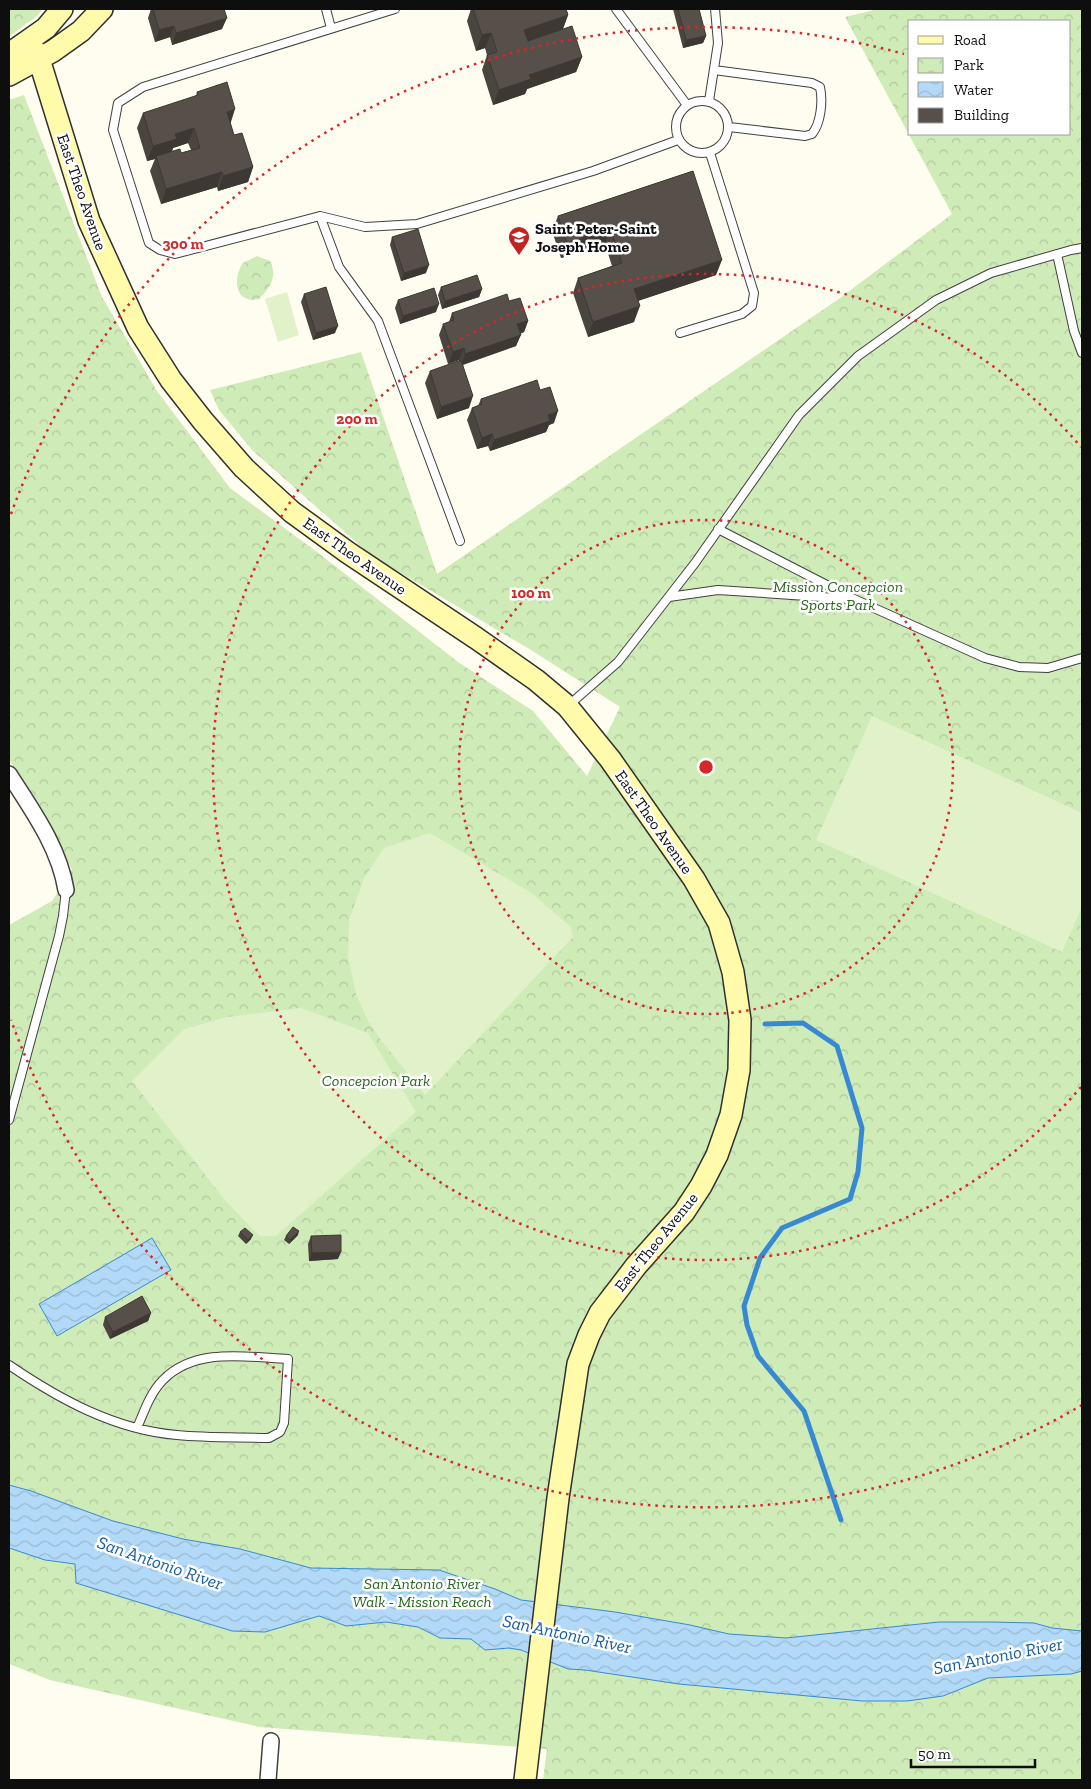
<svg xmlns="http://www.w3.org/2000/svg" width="1091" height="1789" viewBox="0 0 1091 1789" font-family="'Zilla Slab',serif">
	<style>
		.park { fill: url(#park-crowns); fill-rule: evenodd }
		.pitch { fill: #e1f1ca }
		.water { fill: url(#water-waves); stroke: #378ad1 }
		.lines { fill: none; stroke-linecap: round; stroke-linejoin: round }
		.stream { stroke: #378ad1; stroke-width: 5 }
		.lane-casing { stroke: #414141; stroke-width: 10 }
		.street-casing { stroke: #414141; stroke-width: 18 }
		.secondary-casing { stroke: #303030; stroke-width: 24 }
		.lane { stroke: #fff; stroke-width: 8 }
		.street { stroke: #fff; stroke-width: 15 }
		.secondary { stroke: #fffbaa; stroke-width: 21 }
		.wall { fill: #4b4540; fill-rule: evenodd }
		.shaded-wall { fill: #3d3834 }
		.building { fill: #57504a; stroke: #3d3834 }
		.ring { fill: none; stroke: #d62828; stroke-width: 2.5; stroke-dasharray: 2.5 5 }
		.labels { text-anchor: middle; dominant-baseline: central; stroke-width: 5; stroke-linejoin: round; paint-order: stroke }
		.street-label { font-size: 16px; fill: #0e0e0e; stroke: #fff }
		.poi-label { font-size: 16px; font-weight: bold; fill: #0e0e0e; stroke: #fff; text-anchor: start }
		.park-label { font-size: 16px; font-style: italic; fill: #27681c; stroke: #fff }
		.water-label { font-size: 18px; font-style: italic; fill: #145ca4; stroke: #fff }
		.centre { fill: #d62828; stroke: #fff; stroke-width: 2.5 }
		.ring-label { font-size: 15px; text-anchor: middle; font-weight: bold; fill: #d62828; stroke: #fff; stroke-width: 5; stroke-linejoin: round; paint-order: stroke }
	</style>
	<defs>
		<pattern id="park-crowns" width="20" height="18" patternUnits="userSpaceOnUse" patternTransform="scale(1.25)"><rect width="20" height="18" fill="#cfebb8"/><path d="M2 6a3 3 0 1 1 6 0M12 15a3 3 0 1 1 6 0" fill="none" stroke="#b1c89d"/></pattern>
		<pattern id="water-waves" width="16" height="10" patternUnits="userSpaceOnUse" patternTransform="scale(1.25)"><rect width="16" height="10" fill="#b2daf8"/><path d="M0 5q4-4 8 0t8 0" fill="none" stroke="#98bad3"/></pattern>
	</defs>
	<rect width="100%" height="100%" fill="#fffdef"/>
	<path class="park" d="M9,9H43L36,17L9,36Z
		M878,9H1082V1780H543L547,1749L260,1727L50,1680L9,1664V925L52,901L72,870L53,832L9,759V100L24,95L102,297L157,391L230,488L317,552L458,662L533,711L587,776L620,707L531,650L372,556L252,450L219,410L210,390L361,352L437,574L840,298L952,214L845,17ZM910,21H1070V134H910Z
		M257,256L270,261C278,276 270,288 259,299C235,305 232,278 243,263Z"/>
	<path class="pitch" d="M287,292L299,335L278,342L265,299Z
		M872,716L1082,813V907L1062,952L816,840Z
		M430,833L530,892L570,926L573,937L425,1095L380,1039L368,1021L356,994L348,957L349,920L364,878L384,848Z
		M301,1008L368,1033L416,1112L276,1236H259L224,1199L132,1081L184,1029L227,1017Z"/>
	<path class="water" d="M152,1238L171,1270L57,1336L39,1304Z
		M9,1485L31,1491L113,1521L183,1539L240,1549L311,1568L439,1570L495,1589L521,1600L615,1612L690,1625L729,1634L786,1638L939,1622H992L1034,1623L1052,1628L1082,1631V1671L1071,1674L988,1678L943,1696L907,1701H862L679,1684L585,1670L568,1669L521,1650L509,1648L485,1650L471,1639L440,1638L418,1627L386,1622L346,1626L319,1616L265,1632L232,1631L76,1583L75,1564L45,1560L9,1548Z"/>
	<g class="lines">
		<path class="stream" d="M765,1024L803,1023L837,1046L862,1128L858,1172L850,1199L782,1228L760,1258L744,1306L747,1325L758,1356L804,1411L841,1520"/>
		<g class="lane-casing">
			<path id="lane" d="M326,9L331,28
				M395,9L143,87L118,103L113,130L149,243L160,250L175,254L320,216L365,227L417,224L593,171L678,140
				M616,9L687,105
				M714,70L812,83L820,87C823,101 821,123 812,134L805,136L729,127
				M676 127a26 26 0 1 1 52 0a26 26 0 1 1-52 0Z
				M709,101L718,43L715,9
				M320,216L339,267L378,321L460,541
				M1057,254L1074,331L1082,353
				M680,333L742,314L752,306L754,293L710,153
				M718,529L854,599L985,658L1019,667L1048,668L1082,658
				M669,597L718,590L851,599
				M569,705L618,662L695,563L799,415L858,356L936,300L991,273L1071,250L1082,248
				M9,1120L59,936L63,916L66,890
				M9,1365C59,1399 115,1430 177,1435C207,1438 239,1437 269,1438L280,1432L284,1423L288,1359C247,1357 195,1347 163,1380C150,1393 144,1412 137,1428"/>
		</g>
		<g class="street-casing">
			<path id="street" d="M9,774C32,810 59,847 66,890
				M268,1780L271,1741"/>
		</g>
		<g class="secondary-casing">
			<path id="secondary" d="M29,41L39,59L89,221L138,328L171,380L203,421L244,468L292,512L347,552L476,638L536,680L567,706L610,759L694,879L719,923L733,972L740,1020L739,1070L731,1115L717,1155L701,1186L684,1212L636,1266L600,1313L589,1335L578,1364L558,1498L525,1780
				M9,54L46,28L62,9
				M9,75L53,51L81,31L102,9"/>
		</g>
		<use href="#lane" class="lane"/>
		<use href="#street" class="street"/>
		<use href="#secondary" class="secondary"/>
	</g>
	<path class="wall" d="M151,9H224L222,29L172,45L170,37L155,42L148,18Z
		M471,9H566L568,15L563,29L582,57L576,72L527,89L525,94L493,105L482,70L487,55L485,48L476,51L467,21Z
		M673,9H699L706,36L703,43L683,48Z
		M197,92L230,123L234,135L253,167L248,182L218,191L217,187L161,204L150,171L155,159L147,161L137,128L143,113L196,96ZM188,143L191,150L181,153L172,151L173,148Z
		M693,171L716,275L638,301L634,322L588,337L573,293L578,278L612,266L605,244L561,258L552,231L558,216Z
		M392,237L426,273L401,281L390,245Z
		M441,287L482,289L479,297L442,309L438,295Z
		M304,294L335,333L313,340L301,302Z
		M398,300L436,312L400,324L395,308Z
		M509,301L528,321L524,332L520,334L516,346L463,365L469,408L437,419L425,383L430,371L460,361L459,360L448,364L439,335L443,324L449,322L452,313Z
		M540,390L554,423L549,425L546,432L490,451L488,446L477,449L467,420L472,408L478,406L481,399Z
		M240,1232L251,1239L246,1244L238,1236Z
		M298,1235L289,1244L284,1240L286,1236Z
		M311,1236L338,1259L309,1261L308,1244Z
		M151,1313L148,1321L110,1339L103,1325L105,1317Z"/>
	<path class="shaded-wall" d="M568,15L562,31L518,45L524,30Z
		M227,18L222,29L172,45L176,33Z
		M174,26L170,37L155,42L159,30Z
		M491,33L485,48L476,51L482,35Z
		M706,36L703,43L683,48L686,40Z
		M582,57L576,72L527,89L525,94L493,105L499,90L529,75Z
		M235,109L230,125L227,112Z
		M194,128L188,143L173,148L171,154L156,156L155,159L147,161L153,146L175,134Z
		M253,167L248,182L218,191L223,176Z
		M222,172L217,187L161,204L166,189Z
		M610,228L605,244L561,258L567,243Z
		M722,260L716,275L628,304L634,289Z
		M429,265L426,273L401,281L404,273Z
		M482,289L479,297L442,309L445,301Z
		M439,304L436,312L400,324L403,316Z
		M640,306L634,322L588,337L593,322Z
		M528,321L524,332L513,336L517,324Z
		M338,326L335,333L313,340L316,333Z
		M521,335L516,346L461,365L465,354Z
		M464,348L459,360L448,364L453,352Z
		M473,396L469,408L437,419L441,407Z
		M558,411L554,423L549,425L546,432L490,451L494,440L548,415Z
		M492,434L488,446L477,449L482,438Z
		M299,1231L298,1235L289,1244L290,1240Z
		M253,1235L251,1239L246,1244L248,1240Z
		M341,1252L338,1259L309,1261L312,1253Z
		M151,1313L148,1321L110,1339L113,1332Z"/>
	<path class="building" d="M153,9H224L227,18L176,33L174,26L159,30Z
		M473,9H566L568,15L524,30L528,41L572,26L582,57L529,75L531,79L499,90L487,55L497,52L491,33L482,35Z
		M678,9H699L706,36L686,40Z
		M227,82L235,109L227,112L234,135L242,133L253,167L223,176L222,172L166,189L156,156L180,149L181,153L200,148L194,128L175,134L177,139L153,146L143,113L198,95L197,92Z
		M693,171L722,260L634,289L640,306L593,322L578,278L622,263L610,228L567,243L558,216Z
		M418,229L429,265L404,273L392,237Z
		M477,275L482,289L445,301L441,287Z
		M326,287L338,326L316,333L304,294Z
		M434,288L439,304L403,316L398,300Z
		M507,294L509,301L520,298L528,321L517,324L521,335L465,354L464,348L453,352L443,324L454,320L452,313Z
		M461,360L473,396L441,407L430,371Z
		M537,380L540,390L550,387L558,411L548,415L550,421L494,440L492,434L482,438L472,408L482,404L481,399Z
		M293,1227L299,1231L290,1240L286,1236Z
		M245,1228L253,1235L248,1240L240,1232Z
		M341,1235V1252L312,1253L311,1236Z
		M142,1296L151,1313L113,1332L105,1317Z"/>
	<g class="ring">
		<circle cx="706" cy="767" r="247"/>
		<path d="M1081 1087A493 493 0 1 1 1081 447"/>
		<path d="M1082 1405A740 740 0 0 1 11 1020M11 514A740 740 0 0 1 904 54"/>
	</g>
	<defs>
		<g id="school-pin" transform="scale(1.125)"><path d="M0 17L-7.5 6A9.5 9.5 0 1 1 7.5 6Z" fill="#c22422" stroke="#fff"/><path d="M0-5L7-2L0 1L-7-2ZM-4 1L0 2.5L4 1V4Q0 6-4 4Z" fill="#fff"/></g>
	</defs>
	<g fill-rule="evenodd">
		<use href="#school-pin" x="519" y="237"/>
	</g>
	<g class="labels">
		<g class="street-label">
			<text transform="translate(82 192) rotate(71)">East Theo Avenue</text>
			<text transform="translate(355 556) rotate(35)">East Theo Avenue</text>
			<text transform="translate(654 822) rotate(55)">East Theo Avenue</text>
			<text transform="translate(656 1242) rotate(-51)">East Theo Avenue</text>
		</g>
		<g class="poi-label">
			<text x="535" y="228">Saint Peter-Saint<tspan x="535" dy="18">Joseph Home</tspan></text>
		</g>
		<g class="park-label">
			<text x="838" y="586">Mission Concepcion<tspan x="838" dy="18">Sports Park</tspan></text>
			<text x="376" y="1080">Concepcion Park</text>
			<text x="422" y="1583">San Antonio River<tspan x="422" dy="18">Walk - Mission Reach</tspan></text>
		</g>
		<g class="water-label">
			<text transform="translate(160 1563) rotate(19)">San Antonio River</text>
			<text transform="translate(567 1634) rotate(12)">San Antonio River</text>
			<text transform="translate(998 1656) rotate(-11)">San Antonio River</text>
		</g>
	</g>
	<circle cx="706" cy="767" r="8" class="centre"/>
	<g class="ring-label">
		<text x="183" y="249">300 m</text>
		<text x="357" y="424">200 m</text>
		<text x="531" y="598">100 m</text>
	</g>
	<rect width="1091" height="1789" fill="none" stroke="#0e0e0e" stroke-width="20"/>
	<rect x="908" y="20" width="162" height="115" fill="#ffffff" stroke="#9f9f9f"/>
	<rect x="918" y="36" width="25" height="8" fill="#fffbaa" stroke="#9f9f9f"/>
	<text x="954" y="45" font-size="15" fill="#0e0e0e">Road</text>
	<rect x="918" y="58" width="25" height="15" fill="url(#park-crowns)" stroke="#9f9f9f"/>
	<text x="954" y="70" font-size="15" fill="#0e0e0e">Park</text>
	<rect x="918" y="82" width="25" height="15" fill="url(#water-waves)" stroke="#9f9f9f"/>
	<text x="954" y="95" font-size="15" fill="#0e0e0e">Water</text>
	<rect x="918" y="108" width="25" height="15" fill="#57504a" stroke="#9f9f9f"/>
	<text x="954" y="120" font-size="15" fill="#0e0e0e">Building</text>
	<path d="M911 1759v8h124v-8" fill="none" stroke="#0e0e0e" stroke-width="2.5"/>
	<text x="918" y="1759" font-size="15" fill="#0e0e0e" stroke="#ffffff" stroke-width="4" paint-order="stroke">50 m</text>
</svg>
